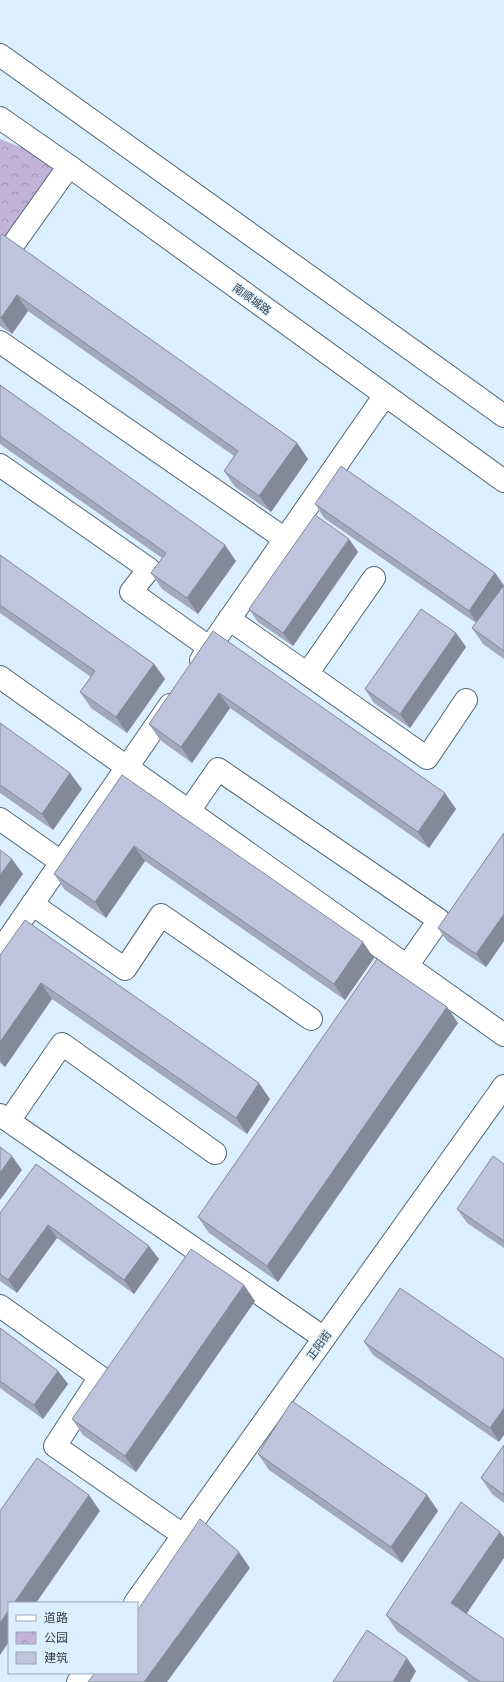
<svg xmlns="http://www.w3.org/2000/svg" width="504" height="1682" viewBox="0 0 504 1682" font-family="Helvetica,'Noto Sans SC',sans-serif">
	<style>
		.park { fill: url(#park-crowns) }
		.lines { fill: none; stroke-linecap: round; stroke-linejoin: round }
		.street-casing { stroke: #526776; stroke-width: 24 }
		.secondary-casing { stroke: #526776; stroke-width: 24 }
		.street { stroke: #fff; stroke-width: 22 }
		.secondary { stroke: #fff; stroke-width: 22 }
		.wall { fill: #a3a9bd }
		.shaded-wall { fill: #84899a }
		.building { fill: #bdc4dc; stroke: #84899a }
		.labels { text-anchor: middle; dominant-baseline: central; stroke-width: 3; stroke-linejoin: round; paint-order: stroke }
		.street-label { font-size: 11px; fill: #343d44; stroke: #dceffe }
	</style>
	<defs>
		<pattern id="park-crowns" width="20" height="18" patternUnits="userSpaceOnUse"><rect width="20" height="18" fill="#c3b3d8"/><path d="M2 6a3 3 0 1 1 6 0M12 15a3 3 0 1 1 6 0" fill="none" stroke="#9f93b1"/></pattern>
	</defs>
	<rect width="100%" height="100%" fill="#dceffe"/>
	<path class="park" d="M0,139L69,166L0,263Z"/>
	<g class="lines">
		<g class="street-casing">
			<path id="street" d="M0,263L69,166
				M0,342L285,539
				M0,465L149,569L131,592L210,648
				M229,619L427,758L466,700
				M201,660L385,395
				M307,674L374,578
				M0,677L407,966
				M189,811L218,769L439,920L407,966L504,1035
				M0,819L61,862
				M32,904L125,969L161,915L311,1019
				M0,951L170,705
				M0,1115L324,1338
				M9,1121L62,1044L215,1153
				M0,1306L100,1377L55,1446L183,1535"/>
		</g>
		<g class="secondary-casing">
			<path id="secondary" d="M0,55L504,416
				M0,118L69,166L504,481
				M135,1603L504,1086
				M78,1682L85,1673"/>
		</g>
		<use href="#street" class="street"/>
		<use href="#secondary" class="secondary"/>
	</g>
	<path class="wall" d="M0,237L297,443L308,459L271,512L235,487L224,471L234,456L28,311L12,334L0,326Z
		M0,385L236,561L198,614L162,589L151,573L162,558L0,444Z
		M315,504L495,573L504,585V659L483,644L472,628L476,623L324,518Z
		M349,539L358,552L293,646L258,622L249,609Z
		M0,555L154,664L165,679L127,733L91,708L80,692L91,677L0,613Z
		M213,631L456,809L429,848L230,708L192,763L160,740L149,724Z
		M456,633L466,647L410,728L374,703L365,689Z
		M0,723L82,789L53,830L0,793Z
		M122,775L374,958L345,1000L145,861L106,918L65,890L54,874Z
		M504,833V941L486,967L447,941L438,928Z
		M0,955L270,1099L247,1134L52,999L5,1067L0,1063Z
		M447,1007L458,1023L278,1282L209,1233L198,1217Z
		M36,1164L159,1259L134,1294L57,1238L17,1293L0,1281V1213Z
		M504,1164V1248L467,1223L457,1209Z
		M400,1288L499,1442L373,1355L364,1342Z
		M255,1301L136,1472L83,1435L72,1419Z
		M0,1328L58,1371L68,1384L43,1419L0,1388Z
		M504,1445V1503L492,1494L481,1478Z
		M258,1454L427,1495L438,1511L402,1563L269,1470Z
		M504,1537V1558L466,1613L504,1682H469L397,1631L386,1615Z"/>
	<path class="shaded-wall" d="M17,295L28,311L12,334L1,318Z
		M297,443L308,459L271,512L259,496Z
		M349,539L358,552L293,646L283,633Z
		M225,545L236,561L198,614L187,598Z
		M495,573L504,586L478,624L469,611Z
		M456,633L466,647L410,728L400,714Z
		M154,664L165,679L127,733L116,717Z
		M219,693L230,708L192,763L181,747Z
		M70,773L82,789L53,830L42,814Z
		M445,793L456,809L429,848L418,832Z
		M134,846L145,861L106,918L95,902Z
		M12,859L23,874L0,907V875Z
		M504,914V941L486,967L476,954Z
		M363,942L374,958L345,1000L334,984Z
		M41,983L52,999L5,1067L0,1060V1042Z
		M447,1007L458,1023L278,1282L267,1266Z
		M259,1083L270,1099L247,1134L236,1118Z
		M12,1156L22,1170L0,1200V1173Z
		M48,1225L57,1238L17,1293L8,1280Z
		M149,1246L159,1259L134,1294L124,1280Z
		M244,1285L255,1301L136,1472L125,1456Z
		M58,1371L68,1384L43,1419L34,1405Z
		M504,1408V1435L499,1442L490,1428Z
		M89,1495L100,1511L36,1603H14Z
		M427,1495L438,1511L402,1563L391,1547Z
		M500,1532L504,1537V1558L463,1619L451,1603Z
		M239,1552L250,1568L167,1682H144Z
		M9,1610V1642L0,1655V1623Z
		M407,1658L416,1671L410,1682H393Z"/>
	<path class="building" d="M2,234L297,443L259,496L224,471L238,451L17,295L1,318H0V237Z
		M0,385L225,545L187,598L151,573L166,553L0,436Z
		M341,466L495,573L469,611L315,504Z
		M315,515L349,539L283,633L249,609Z
		M0,555L154,664L116,717L80,692L95,671L0,605Z
		M504,585V651L472,628Z
		M421,609L456,633L400,714L365,689Z
		M213,631L445,793L418,832L219,693L181,747L149,724Z
		M0,723L70,773L42,814L0,785Z
		M122,775L363,942L334,984L134,846L95,902L54,874Z
		M504,833V914L476,954L438,928Z
		M0,850L12,859L0,875Z
		M25,920L259,1083L236,1118L41,983L0,1042V955Z
		M377,959L447,1007L267,1266L198,1217Z
		M0,1147L12,1156L0,1173Z
		M493,1156L504,1164V1241L457,1209Z
		M36,1164L149,1246L124,1280L48,1225L8,1280L0,1274V1213Z
		M191,1249L244,1285L125,1456L72,1419Z
		M400,1288L504,1359V1408L490,1428L364,1342Z
		M0,1328L58,1371L34,1405L0,1381Z
		M292,1401L427,1495L391,1547L258,1454Z
		M504,1445V1495L481,1478Z
		M37,1458L89,1495L14,1603H9V1610L0,1623V1511Z
		M461,1502L500,1532L451,1603L504,1639V1682H480L386,1615Z
		M200,1519L239,1552L144,1682H88L95,1673H137V1611Z
		M367,1630L407,1658L393,1682H333Z"/>
	<g class="labels">
		<g class="street-label">
			<text transform="translate(252 299) rotate(36)">南顺城路</text>
			<text transform="translate(319 1345) rotate(-54)">正阳街</text>
		</g>
	</g>
	<rect x="8" y="1602" width="130" height="72" fill="#dceffe" stroke="#99a8b4"/>
	<rect x="16" y="1615" width="20" height="6" fill="#ffffff" stroke="#99a8b4"/>
	<text x="44" y="1622" font-size="12" fill="#343d44">道路</text>
	<rect x="16" y="1632" width="20" height="12" fill="url(#park-crowns)" stroke="#99a8b4"/>
	<text x="44" y="1642" font-size="12" fill="#343d44">公园</text>
	<rect x="16" y="1652" width="20" height="12" fill="#bdc4dc" stroke="#99a8b4"/>
	<text x="44" y="1662" font-size="12" fill="#343d44">建筑</text>
</svg>
